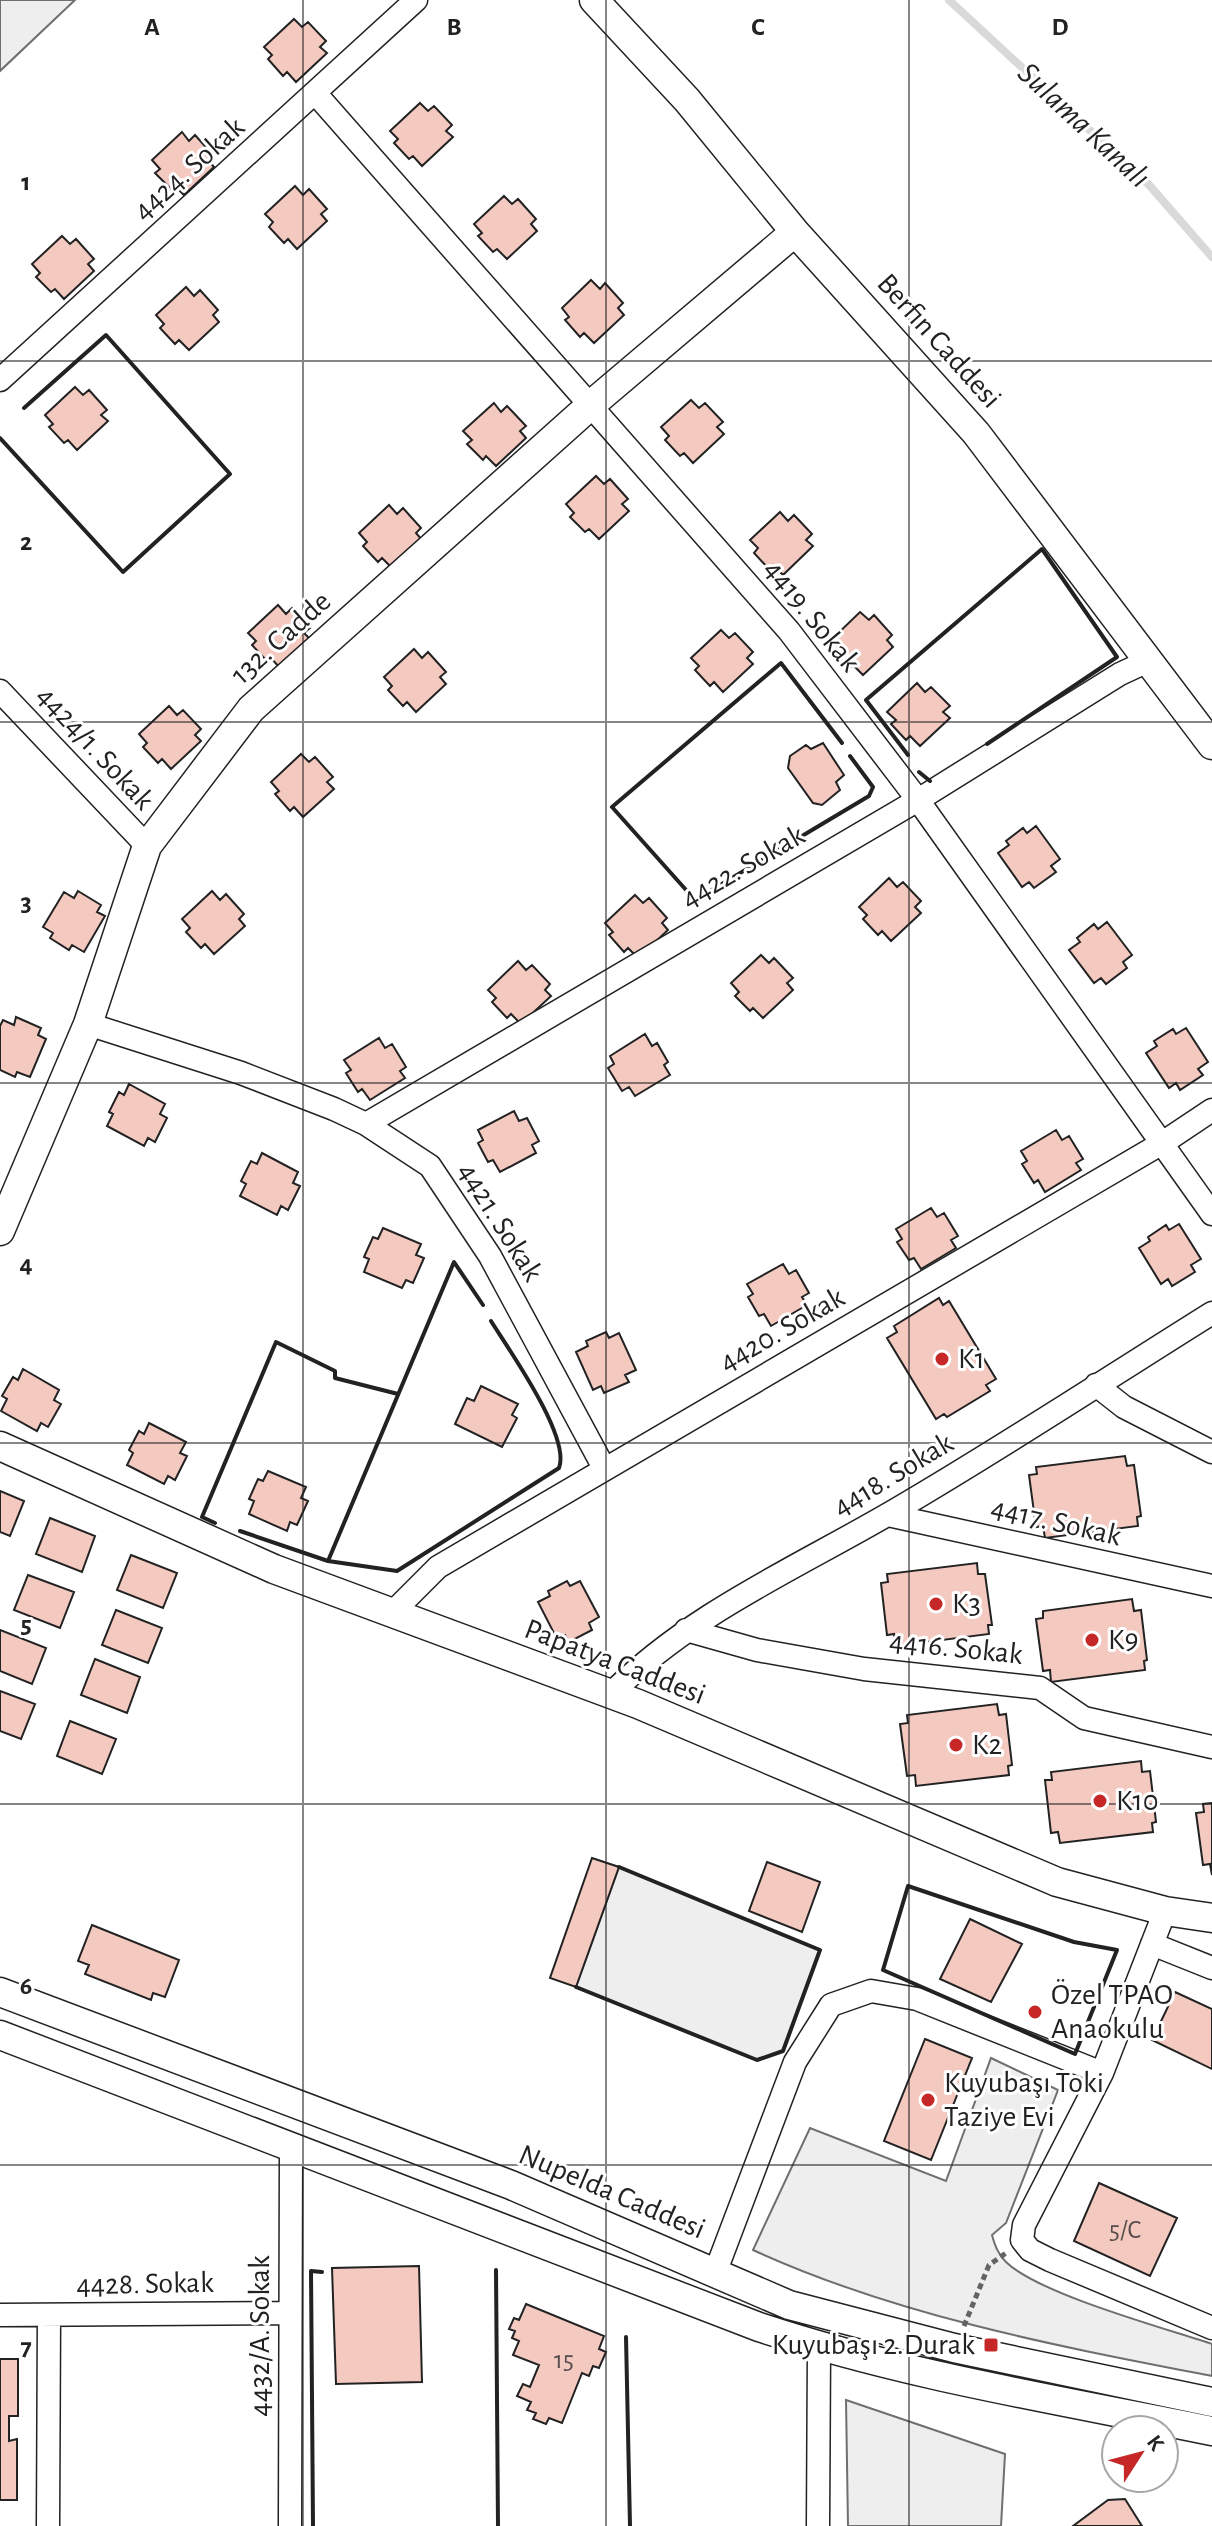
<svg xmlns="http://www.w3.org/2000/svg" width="1212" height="2526" viewBox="0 0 1212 2526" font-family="'Alegreya Sans',sans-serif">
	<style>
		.green { fill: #eee; stroke: #6f6f6f; stroke-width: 2 }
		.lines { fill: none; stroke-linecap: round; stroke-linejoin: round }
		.stream { stroke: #d9d9d9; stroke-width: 8 }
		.building { fill: #f3c9c0; stroke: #222; stroke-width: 2 }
		.minor-casing { stroke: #222; stroke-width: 25 }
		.tertiary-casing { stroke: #222; stroke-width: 31 }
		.path { stroke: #646464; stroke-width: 5; stroke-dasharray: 6 4; stroke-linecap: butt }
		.minor { stroke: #fff; stroke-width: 22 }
		.tertiary { stroke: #fff; stroke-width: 28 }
		.wall { stroke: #222; stroke-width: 4 }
		.grid { fill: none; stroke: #222; stroke-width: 2; stroke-opacity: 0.55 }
		.poi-dot { fill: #c62828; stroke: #fff; stroke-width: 3 }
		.labels { text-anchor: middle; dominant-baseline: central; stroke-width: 6; stroke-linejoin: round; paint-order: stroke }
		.number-label { font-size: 26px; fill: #564c4a }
		.street-label { font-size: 30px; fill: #222; stroke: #fff }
		.poi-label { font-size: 30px; fill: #222; stroke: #fff; text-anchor: start }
		.water-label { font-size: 32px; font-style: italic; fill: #222; stroke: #fff }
		.grid-label { font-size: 26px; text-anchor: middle; font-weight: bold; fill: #222; stroke: #fff; stroke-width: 6; stroke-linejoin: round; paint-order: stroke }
	</style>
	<rect width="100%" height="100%" fill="#fff"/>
	<path class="green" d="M0,0H75L0,71Z
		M619,1867L820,1950L783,2051L757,2060L576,1987Z
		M991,2058L1058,2090L1006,2223L992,2235C995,2246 998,2254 1006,2262C1039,2294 1164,2328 1212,2344V2376C1057,2346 897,2316 753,2250L810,2128L946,2181Z
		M846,2400L1005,2454L1001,2526H848Z"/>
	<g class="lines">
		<path class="stream" d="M949,0L1150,186L1212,257"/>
	</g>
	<path class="building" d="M294,19L302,27L308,22L326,41L320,47L327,53L296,82L287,72L283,76L268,59L272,55L264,47Z
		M420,103L428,111L434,106L452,125L446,131L453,137L422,166L413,156L409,159L394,143L398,139L390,131Z
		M182,132L189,141L195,135L213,155L208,160L214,167L184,195L174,185L171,189L155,173L160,169L152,160Z
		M295,186L303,195L309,189L327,209L321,214L327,221L297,249L288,239L284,243L269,227L273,222L265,214Z
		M504,196L512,204L518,199L536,219L531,224L537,231L507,259L497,249L493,252L478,236L482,233L474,224Z
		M62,236L70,244L76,239L94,259L88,264L94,271L64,299L55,289L51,292L36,277L40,273L32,264Z
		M591,280L600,289L605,283L623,303L618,308L624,315L594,343L584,333L580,337L565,320L569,317L562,308Z
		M186,287L194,296L200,290L218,310L213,315L219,322L189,350L179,340L175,344L160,328L164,324L156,315Z
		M75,387L83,395L89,390L107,410L101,415L108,421L77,450L68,440L64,443L49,427L53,424L45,415Z
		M691,400L699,408L705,403L723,422L717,427L724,434L693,463L684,453L680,456L665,440L669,436L661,427Z
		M494,403L501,412L507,406L526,426L520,431L526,438L496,466L486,456L483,460L467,444L472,440L463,431Z
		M596,476L604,484L610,479L628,499L622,504L629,511L599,539L589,529L585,532L570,517L574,513L566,504Z
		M389,505L397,514L403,508L421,528L416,533L422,540L392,568L382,558L378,562L363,546L367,542L359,533Z
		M780,512L788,521L794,515L812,534L806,540L813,546L783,575L773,565L769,569L754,553L758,548L750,540Z
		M278,605L286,614L292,608L310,628L304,633L310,639L280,668L271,658L267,661L252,645L256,641L248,633Z
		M860,612L869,620L874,615L892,635L887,640L893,647L863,675L853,665L849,669L835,652L839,649L831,640Z
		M721,630L729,638L735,633L753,652L747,658L753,664L723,692L714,682L710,686L695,670L699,666L691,658Z
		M414,649L422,658L428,652L446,672L440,677L446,684L416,712L407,702L403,706L388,690L392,686L384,677Z
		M917,683L925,692L931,687L950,706L943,712L950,718L920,746L910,736L906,740L891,724L896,720L887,712Z
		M169,706L177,715L183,710L201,729L195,735L201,741L171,769L162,759L158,763L143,747L147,743L139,734Z
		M823,743L844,775L836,782L840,790L822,805L813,803L788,768L790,756L806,745L811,749Z
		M301,754L309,762L315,757L333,777L327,782L334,789L303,817L294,807L290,811L275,794L279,791L271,782Z
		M1036,826L1060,859L1051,866L1056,872L1034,888L1029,882L1022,887L998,853L1009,845L1006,841L1023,828L1027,833Z
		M889,878L897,887L903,882L921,901L915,907L921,913L891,941L882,931L878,935L863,919L867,915L859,907Z
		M78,891L101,905L97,912L105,916L84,952L72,945L69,950L50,938L53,933L43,927L64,892L74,898Z
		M212,891L220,900L226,894L244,914L239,919L245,926L214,954L205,944L201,948L186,932L190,928L182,919Z
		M635,895L643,903L649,898L667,918L662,923L668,930L638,958L628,948L624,952L609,935L613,932L605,923Z
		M1107,922L1132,955L1123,962L1127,968L1106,984L1101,978L1094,983L1069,950L1080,942L1077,938L1094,924L1098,929Z
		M761,955L769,963L774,958L793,978L787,983L793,990L763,1018L753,1008L750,1011L735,996L739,992L731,983Z
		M518,961L526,970L532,965L550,984L545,990L551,996L521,1024L511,1014L507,1018L492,1002L496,998L488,990Z
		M16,1017L41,1028L38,1035L46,1039L30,1077L17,1072L15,1077L0,1070V1026L3,1020L14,1025Z
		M1186,1028L1208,1062L1198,1069L1203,1075L1180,1090L1176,1083L1169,1088L1146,1053L1157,1046L1154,1041L1173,1029L1176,1034Z
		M645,1034L652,1046L657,1043L668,1062L664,1065L670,1075L635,1096L629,1087L622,1091L608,1068L614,1064L610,1056Z
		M379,1038L385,1048L392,1044L406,1067L400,1071L405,1078L370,1100L362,1089L358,1092L346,1073L351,1070L344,1060Z
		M129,1084L165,1104L160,1114L167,1118L155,1142L148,1138L144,1146L107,1126L113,1114L109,1112L119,1092L124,1095Z
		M514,1111L519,1121L527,1118L539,1141L532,1145L536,1153L500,1172L493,1160L488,1162L478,1143L483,1140L478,1130Z
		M1056,1130L1062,1140L1069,1136L1083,1159L1076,1163L1081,1170L1045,1192L1038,1180L1034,1183L1022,1164L1027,1161L1021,1151Z
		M262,1153L298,1172L293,1183L300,1186L288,1210L281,1206L277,1215L240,1196L246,1184L241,1181L251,1161L257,1164Z
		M931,1208L937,1217L944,1213L958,1236L951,1240L956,1248L921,1269L914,1258L909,1260L897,1242L902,1239L896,1229Z
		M1179,1224L1201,1259L1191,1265L1195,1272L1172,1286L1168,1279L1161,1284L1139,1248L1150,1241L1148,1237L1166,1225L1169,1230Z
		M383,1228L421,1244L416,1255L424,1258L413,1283L406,1280L402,1288L364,1272L369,1259L364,1257L373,1237L378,1239Z
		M783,1264L789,1274L796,1270L809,1293L802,1297L807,1305L771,1326L764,1314L759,1316L748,1297L753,1294L747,1284Z
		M939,1298L943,1305L949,1301L996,1379L986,1385L990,1391L947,1417L944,1414L936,1419L887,1338L897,1332L894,1326Z
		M606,1332L609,1338L619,1333L636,1370L625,1375L629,1382L604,1393L601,1386L593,1390L576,1352L588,1346L586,1341Z
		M23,1369L59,1390L54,1400L61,1404L48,1427L41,1423L37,1431L1,1411L7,1399L2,1396L13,1377L18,1380Z
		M481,1386L518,1404L512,1415L517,1418L502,1447L455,1424L467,1398L474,1401Z
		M149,1423L186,1442L180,1453L187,1456L175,1480L168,1476L164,1484L127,1465L133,1453L129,1450L139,1431L144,1434Z
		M1125,1456L1127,1466L1134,1465L1141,1516L1137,1517L1138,1526L1045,1538L1043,1526L1036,1527L1029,1475L1037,1474L1036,1467Z
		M268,1471L306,1487L301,1498L308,1501L297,1525L290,1522L287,1531L249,1514L254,1501L249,1499L258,1479L263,1481Z
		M0,1491L24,1501L10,1536L0,1532Z
		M50,1518L95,1536L82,1572L36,1554Z
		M131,1555L177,1573L163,1608L117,1590Z
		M977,1563L978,1574H985L992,1625H988L989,1634L896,1646L894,1634L887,1635L881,1583L888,1582L887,1574Z
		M28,1575L74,1592L60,1628L14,1610Z
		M567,1581L570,1586L580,1581L599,1617L589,1623L592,1630L569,1642L565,1635L557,1639L538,1602L550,1596L548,1591Z
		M1132,1599L1134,1611L1141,1610L1147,1660L1144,1661L1145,1670L1051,1682L1050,1670L1043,1671L1036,1619L1043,1618V1611Z
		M116,1610L162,1628L148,1663L102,1645Z
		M0,1630L46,1648L32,1684L0,1671Z
		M95,1659L140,1677L127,1713L81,1695Z
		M0,1691L35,1704L21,1739L0,1731Z
		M997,1704L999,1715L1006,1714L1012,1765L1008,1766L1009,1775L916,1786L915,1775L907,1776L900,1724L908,1723L907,1715Z
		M70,1721L116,1739L102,1774L57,1756Z
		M1141,1761L1142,1772L1150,1771L1156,1822L1152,1823L1153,1832L1060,1843L1058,1832L1051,1833L1045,1780H1052L1051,1772Z
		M1212,1803V1875L1210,1864L1203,1865L1196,1813L1204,1812L1203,1804Z
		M592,1858L619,1867L576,1987L550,1978Z
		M767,1862L820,1882L802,1932L749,1911Z
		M970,1919L1022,1944L991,2002L940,1979Z
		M92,1925L179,1960L165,1997L153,1993L151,2000L85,1974L89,1965L78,1961Z
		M1175,1992L1212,2009V2069L1152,2040Z
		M925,2039L972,2058L931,2160L884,2141Z
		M1099,2183L1177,2218L1150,2276L1074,2241Z
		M419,2266L422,2382L336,2384L332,2268Z
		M526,2304L604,2336L599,2349L606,2352L599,2368L593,2366L589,2376L582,2373L562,2423L549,2418L546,2424L533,2419L536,2413L527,2410L531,2402L517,2396L523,2384L530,2387L539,2365L513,2355L519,2341L512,2338L515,2331L509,2329L514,2318L519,2320Z
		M0,2359H18V2416H9V2441L17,2439V2500H0Z
		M1125,2499L1142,2526H1073L1108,2500Z"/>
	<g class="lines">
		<g class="minor-casing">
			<path id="minor" d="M316,94L789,631L918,800L1212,1214
				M0,380L416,0
				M0,691L147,846
				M88,1024L241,1073L334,1109L366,1124L430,1166L490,1256L604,1468
				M366,1124L918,800L1120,674L1148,661
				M1096,1385L1124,1407L1212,1452
				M888,1515L1212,1586
				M392,1613L438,1567L1164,1142L1212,1110
				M686,1630L757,1650L864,1669L1040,1688L1084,1718L1212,1747
				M610,1695C690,1613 801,1566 899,1508C1005,1446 1108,1378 1212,1313
				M1165,1911L1102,2073L1024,2225L1022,2240L1030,2250L1050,2260L1212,2328
				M1152,1944L1212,1968
				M715,2273L795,2062L831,2005L871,1991L917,1999L1102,2073
				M0,2315L290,2313
				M48,2526L49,2315
				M290,2526L291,2146
				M818,2526L819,2347"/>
		</g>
		<g class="tertiary-casing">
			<path id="tertiary" d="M594,0L687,100L795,232L976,433L1212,745
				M0,1231L88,1024L147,846L251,709L592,404L795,232
				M0,1446L274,1569L638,1704L1057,1882L1165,1911L1212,1918
				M0,1992L511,2185L789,2305L954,2348L1212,2402
				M0,2035L759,2327C907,2376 1060,2400 1212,2431"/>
		</g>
		<path class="path" d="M964,2326L989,2265L1006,2253"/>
		<use href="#minor" class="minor"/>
		<use href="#tertiary" class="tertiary"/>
		<path class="wall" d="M0,438L123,572L230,474L106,335L24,408
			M842,743L781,663L612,807L695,900L869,796L873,787L850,756
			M908,755L866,700L1042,549L1117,657L987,744
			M919,772L930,781
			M483,1305L454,1262L328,1561L397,1571L559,1468C571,1437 509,1350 491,1321
			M215,1523L202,1517L276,1342L335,1371V1378L398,1394
			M240,1531L328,1561
			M908,1886L1074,1942L1117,1950L1075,2054L883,1970Z
			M576,1987L757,2060L783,2051L820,1950L619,1867
			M496,2270L498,2526
			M626,2337L630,2526
			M313,2526L311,2271L322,2272"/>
	</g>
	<path class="grid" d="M303,0V2526M606,0V2526M909,0V2526M0,361H1212M0,722H1212M0,1083H1212M0,1443H1212M0,1804H1212M0,2165H1212"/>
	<g class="poi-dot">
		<circle cx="942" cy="1359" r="8"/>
		<circle cx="936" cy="1604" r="8"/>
		<circle cx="1092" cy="1640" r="8"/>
		<circle cx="956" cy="1745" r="8"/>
		<circle cx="1100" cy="1801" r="8"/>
		<circle cx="1035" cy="2012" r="8"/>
		<circle cx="928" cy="2100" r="8"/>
		<rect x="983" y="2337" width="16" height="16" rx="4"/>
	</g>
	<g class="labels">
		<g class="number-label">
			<text x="1125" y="2230">5/C</text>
			<text x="564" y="2360">15</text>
		</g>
		<g class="street-label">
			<text transform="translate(189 169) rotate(-42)">4424. Sokak</text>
			<text transform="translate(939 341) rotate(48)">Berfin Caddesi</text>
			<text transform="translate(812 616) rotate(51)">4419. Sokak</text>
			<text transform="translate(281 638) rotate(-42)">132. Cadde</text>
			<text transform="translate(95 748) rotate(47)">4424/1. Sokak</text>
			<text transform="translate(743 867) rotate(-30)">4422. Sokak</text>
			<text transform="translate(500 1222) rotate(58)">4421. Sokak</text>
			<text transform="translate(782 1330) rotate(-30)">4420. Sokak</text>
			<text transform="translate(893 1475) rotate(-31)">4418. Sokak</text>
			<text transform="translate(1056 1522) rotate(13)">4417. Sokak</text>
			<text transform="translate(956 1648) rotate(6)">4416. Sokak</text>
			<text transform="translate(615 1662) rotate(21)">Papatya Caddesi</text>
			<text transform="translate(612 2192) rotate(23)">Nupelda Caddesi</text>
			<text transform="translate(145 2284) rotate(-1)">4428. Sokak</text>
			<text transform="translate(260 2336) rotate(-90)">4432/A. Sokak</text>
		</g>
		<g class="poi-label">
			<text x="958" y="1359">K1</text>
			<text x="952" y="1604">K3</text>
			<text x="1108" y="1640">K9</text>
			<text x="972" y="1745">K2</text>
			<text x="1116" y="1801">K10</text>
			<text x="1051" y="1995">Özel TPAO<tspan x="1051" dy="34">Anaokulu</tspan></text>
			<text x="944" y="2083">Kuyubaşı Toki<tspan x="944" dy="34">Taziye Evi</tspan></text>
			<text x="975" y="2345" text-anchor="end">Kuyubaşı 2.Durak</text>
		</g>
		<g class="water-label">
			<text transform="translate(1084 125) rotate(43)">Sulama Kanalı</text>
		</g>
	</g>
	<g class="grid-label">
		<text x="152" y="35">A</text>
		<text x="454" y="35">B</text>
		<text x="758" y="35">C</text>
		<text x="1060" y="35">D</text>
		<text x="26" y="190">1</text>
		<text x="26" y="550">2</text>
		<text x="26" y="911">3</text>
		<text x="26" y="1272">4</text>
		<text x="26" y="1633">5</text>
		<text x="26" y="1994">6</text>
		<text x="26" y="2355">7</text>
	</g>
	<g transform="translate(1140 2454) rotate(54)"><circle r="38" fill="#ffffff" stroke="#a7a7a7" stroke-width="2"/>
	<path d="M0-6L14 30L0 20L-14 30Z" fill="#c62828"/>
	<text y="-12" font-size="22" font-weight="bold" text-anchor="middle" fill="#222222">K</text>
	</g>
</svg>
